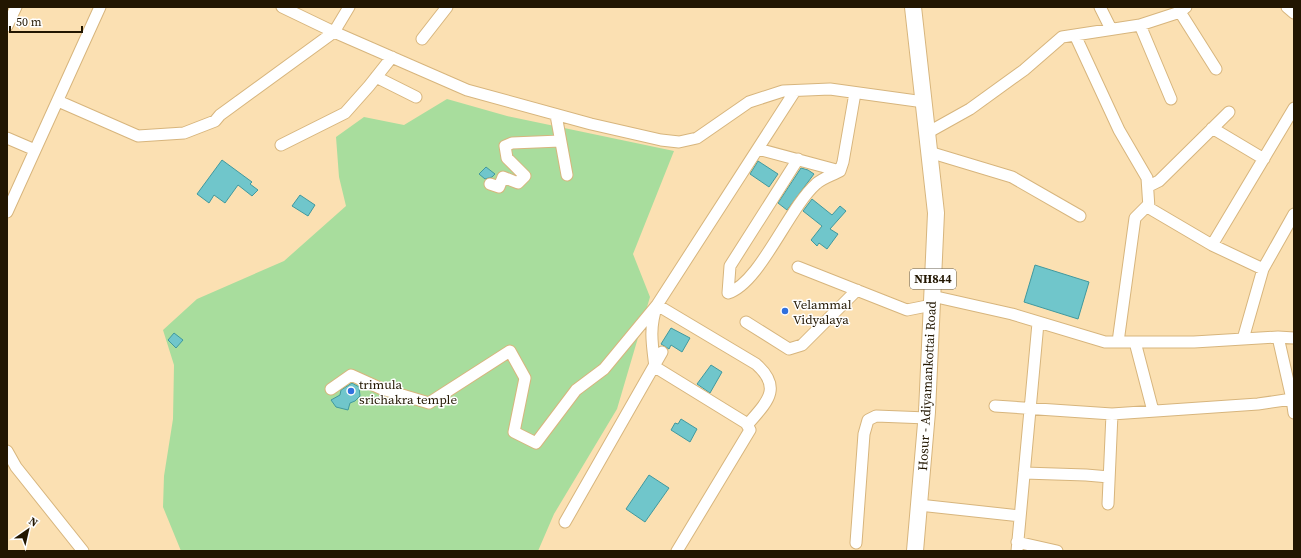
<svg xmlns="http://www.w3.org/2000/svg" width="1301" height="558" viewBox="0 0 1301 558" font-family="'Source Serif 4',serif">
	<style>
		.green { fill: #a8dd9d }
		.building { fill: #70c6cb; stroke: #41999e }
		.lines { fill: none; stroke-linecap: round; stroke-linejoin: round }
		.minor-casing { stroke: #d7b57d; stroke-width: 13 }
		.highway-casing { stroke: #d7b57d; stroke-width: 18 }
		.minor { stroke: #fff; stroke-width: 11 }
		.highway { stroke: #fff; stroke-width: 16 }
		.poi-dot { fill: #3070de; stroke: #fff; stroke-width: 1.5 }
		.labels { text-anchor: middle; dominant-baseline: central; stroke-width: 3; stroke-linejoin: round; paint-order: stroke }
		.shield { fill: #fff; stroke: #645c4d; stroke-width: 1 }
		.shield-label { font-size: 12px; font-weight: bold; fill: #221601 }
		.poi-label { font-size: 13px; fill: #221601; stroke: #fff; text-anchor: start }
		.street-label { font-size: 13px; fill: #221601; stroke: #fff }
	</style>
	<rect width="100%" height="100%" fill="#fbe0b2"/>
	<path class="green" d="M447,99L507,116L674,151L633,254L650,297L617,409L554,514L538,551H181L163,507L164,476L173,419L174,365L163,330L197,299L284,261L346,206L339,177L336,137L364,117L404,125Z"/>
	<path class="building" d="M222,160L252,182L250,184L258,190L252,196L238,185L225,203L214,195L209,203L197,194Z
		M758,161L778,174L769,187L750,174Z
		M486,167L495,174L492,177L485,179L479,174Z
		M801,168L808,170L814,174L787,210L778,203Z
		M300,195L315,205L308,216L292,206Z
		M812,199L832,215L840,206L846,211L830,229L838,234L827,249L819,243L817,246L811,240L822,226L803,211Z
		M1035,265L1089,282L1078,319L1024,302Z
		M671,328L690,338L682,352L671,345L669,349L661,344Z
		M174,333L183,340L176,348L168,340Z
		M711,365L722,372L710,393L697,384Z
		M352,383L359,387L360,396L355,401L350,403L348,410L336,407L331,400L340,395L341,390Z
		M681,419L697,429L690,442L671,430L675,423L678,424Z
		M649,475L669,488L645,522L626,509Z"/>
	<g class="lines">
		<g class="minor-casing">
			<path id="minor" d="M282,7L334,32L467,90L591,124L661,140L679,142L697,138L749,102L783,91L830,89L924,102
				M1100,7L1111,29
				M1287,7L1294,13
				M1180,12L1216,69
				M1140,25L1171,99
				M7,26L16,7
				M1075,35L1119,130L1147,178L1149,208L1212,245L1263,269
				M422,39L447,7
				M376,77L416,97
				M58,101L138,136L184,133L215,121L220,115L334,32L349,7
				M556,115L567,175
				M1212,128L1264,159
				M927,133L970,109L1024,70L1062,37L1140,25L1180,12L1186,7
				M7,138L35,150
				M281,145L345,113L369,86L392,57
				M758,149L840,171
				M929,152L1012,177L1080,216
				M798,159L730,266L728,293C760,283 788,209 816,184C822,178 833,175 840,171L843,162L855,93
				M490,184L499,187L503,177L518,183L525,176L507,158L505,146L512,143L560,141
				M1149,186L1159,181L1229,112
				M7,212L100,7
				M1212,245L1294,108
				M798,267L907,310L932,305
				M932,296L1012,314L1105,342H1194L1278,337L1294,338
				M746,322L789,349L802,345L857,290
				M1243,339L1263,269L1294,214
				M1118,342L1135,218L1148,205
				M1135,342L1153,411
				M331,389L351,375L382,389L429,403L510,351L525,378L514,432L536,443L576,390L604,369L657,305L756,364C783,388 767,402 748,424
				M1292,399L1294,413
				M995,406L1112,414L1258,404L1292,399L1278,337
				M7,451L16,467L83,551
				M1024,473L1086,475L1109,477
				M1108,504L1112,414
				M919,505L1020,516
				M565,522L662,352
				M1017,542L1057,551
				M856,543L864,434L868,420L876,416L927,418
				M677,551L750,430L746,423L655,367C652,344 649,327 657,305L795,91
				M1017,551L1038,323"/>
		</g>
		<g class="highway-casing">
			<path id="highway" d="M913,7L936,213L927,412L915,551"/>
		</g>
		<use href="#minor" class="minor"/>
		<use href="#highway" class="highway"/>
	</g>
	<g class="poi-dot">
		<circle cx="785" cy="311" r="4"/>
		<circle cx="351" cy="391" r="4"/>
	</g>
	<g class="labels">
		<rect class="shield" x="910" y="269" width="46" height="20" rx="3"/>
		<g class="shield-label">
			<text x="933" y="279">NH844</text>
		</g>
		<g class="poi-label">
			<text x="793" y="304">Velammal<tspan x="793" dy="15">Vidyalaya</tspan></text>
			<text x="359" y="384">trimula<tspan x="359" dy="15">srichakra temple</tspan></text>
		</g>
		<g class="street-label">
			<text transform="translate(927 386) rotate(-87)">Hosur - Adiyamankottai Road</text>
		</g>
	</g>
	<rect width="1301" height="558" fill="none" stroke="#221601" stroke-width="16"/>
	<g transform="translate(28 530) rotate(34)" stroke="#ffffff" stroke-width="3" paint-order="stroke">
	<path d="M0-3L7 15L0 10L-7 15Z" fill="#221601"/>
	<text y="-6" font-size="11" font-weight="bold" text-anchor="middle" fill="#221601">N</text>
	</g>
	<path d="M10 26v6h72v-6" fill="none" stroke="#221601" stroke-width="2"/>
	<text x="16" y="26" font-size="12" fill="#221601" stroke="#ffffff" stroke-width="3" paint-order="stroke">50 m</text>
</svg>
